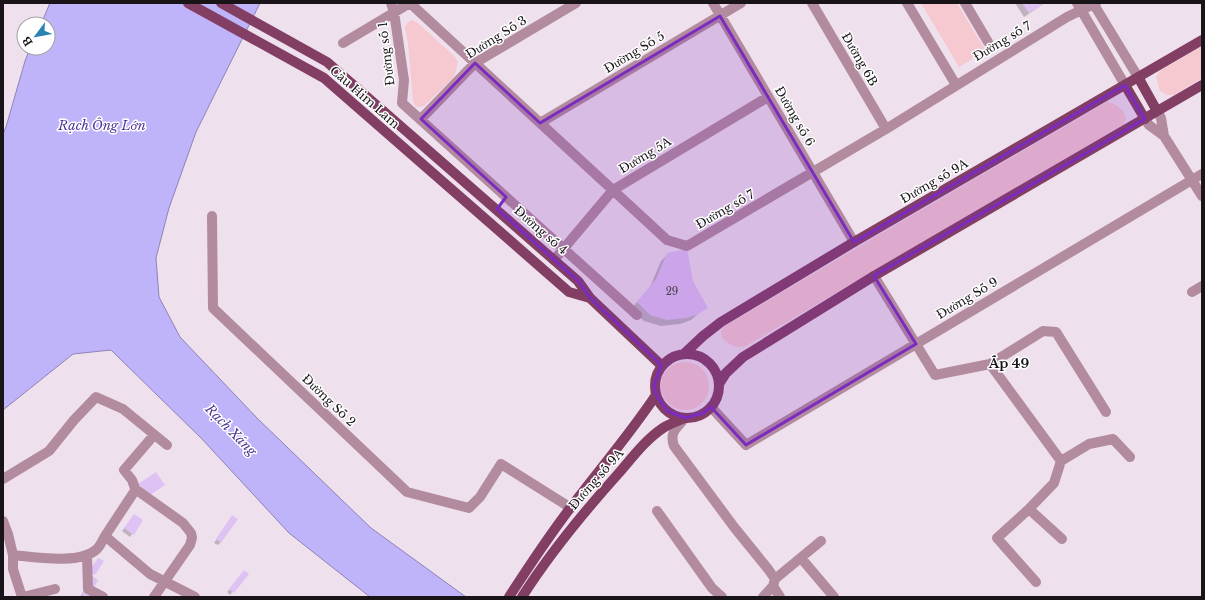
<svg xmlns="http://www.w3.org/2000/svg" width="1205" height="600" viewBox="0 0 1205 600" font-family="'Libre Baskerville',serif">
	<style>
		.green { fill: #f6c8d0 }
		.water { fill: #bfb3f9; stroke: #8d83b6 }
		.shadow { fill: #0003 }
		.building { fill: #dfc2f4 }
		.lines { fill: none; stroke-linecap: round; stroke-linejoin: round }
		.minor { stroke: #b38b9e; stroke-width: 10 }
		.major { stroke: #823e63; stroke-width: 10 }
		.marked { fill: #7b2cbf; fill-opacity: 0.2; stroke: #7b2cbf; stroke-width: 3; stroke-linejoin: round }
		.labels { text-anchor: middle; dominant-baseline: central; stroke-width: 3; stroke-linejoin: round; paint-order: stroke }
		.number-label { font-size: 10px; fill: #4a404f }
		.street-label { font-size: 12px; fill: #191418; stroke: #fff }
		.water-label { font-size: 13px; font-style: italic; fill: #513597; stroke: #fff }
		.neighbourhood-label { font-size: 13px; font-weight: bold; fill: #191418; stroke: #fff }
	</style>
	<rect width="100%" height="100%" fill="#efe0ee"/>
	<path class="green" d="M921,3H957L986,51L959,67Z
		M412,20L418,23L454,56L458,62L454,77L424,106L419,107L415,106L413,101L408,43L405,28L407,23Z
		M1202,46V78L1174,95H1167L1160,91L1156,77L1160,71Z
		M1107,102C1117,104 1123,109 1126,118L1123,125L746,346C735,349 730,345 722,338L721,331L725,326L894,226Z
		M661 386a24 24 0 1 1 48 0a24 24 0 1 1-48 0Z"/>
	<path class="water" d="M50,3H260L196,132L169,208L156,258L159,297L180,337L257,418L371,528L466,597H370L289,533L201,438L111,350L73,354L3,410V134L6,127L25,61L30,48H48V24H41Z"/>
	<path class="shadow" d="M1015,3H1045L1024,17Z
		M668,254L692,281L706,307L691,320L680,324L661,326L644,321L631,309L650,287L661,261Z
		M134,515L142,521L130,537L122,531Z
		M230,519L221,542L218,545L214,543Z
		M242,574H248L230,595L227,592Z
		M90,580L88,597H80Z"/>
	<path class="building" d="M1022,3H1045L1029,13Z
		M687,249L693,281L708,308L698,314L687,318L667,320L650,315L637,302L656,279L667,253Z
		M156,472L165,485L147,497L138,484Z
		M134,514L143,520L134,535L124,528Z
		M232,515L238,519L221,543L216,539Z
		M98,558L104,561L95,575L89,571Z
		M244,570L249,574L234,593L229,589Z
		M92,576L98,580L89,597H86L82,595Z"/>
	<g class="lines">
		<path class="minor" d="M391,3L394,12L404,80L402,103L637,315
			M410,3L667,240L687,246L886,129L1067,17L1096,3
			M713,3L854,242
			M812,3L886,129
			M907,3L956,85
			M965,3L988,42
			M1077,3L1125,85
			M1093,3L1138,77
			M343,43L410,3
			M1157,111L1161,118L1164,136L1202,196
			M421,119L475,63L576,3
			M1145,119L1149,125L1164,136
			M540,123L741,3
			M212,216L213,308L407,492L469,508L480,497L501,464L571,508
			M554,260L613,190L768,97
			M874,276L935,375L990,364L1043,331L1056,332L1106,412
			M1192,292L1202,286
			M990,364L1061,461L1054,483L1029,509L1062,539
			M711,407L746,445L1202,174
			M685,418C677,428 669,432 674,446L734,527L768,569L775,579L773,586L763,597
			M1061,461L1089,444L1113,439L1130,457
			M3,479L49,451L74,420L96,397L123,409L167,445
			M136,491L132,480L124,470L154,435
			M1029,509L997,538L1036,582
			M657,511L712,588L722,597
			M3,521L8,534L13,555V569L22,597
			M105,536L134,492L138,491L183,523L191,533L192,538L190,545L154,597
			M13,555C34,557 80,565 97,549C100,546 103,540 105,536L150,574L195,597
			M87,555L88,589L103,597
			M801,558L834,597
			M775,579L821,541
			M773,586L780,597
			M23,597L55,589"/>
		<path class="major" d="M188,3L324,78L569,292L590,298
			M221,3L327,62L578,281L590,298L661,365
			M1138,77L1157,111
			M1125,85L1145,119
			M685,353L703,336L721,322L854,242L1202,40
			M655 386a32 32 0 1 1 64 0a32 32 0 1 1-64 0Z
			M719,384L726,373L743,357L874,276L1202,85
			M509,597C529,566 549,536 571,507C599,470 630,434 656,395
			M522,597C550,553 583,513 618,474C632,458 645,440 663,428C669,424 678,421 685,418"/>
	</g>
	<path class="marked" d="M720,16L854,242L1125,85L1145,119L874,276L916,344L746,445L711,407L704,413L685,418L667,411L656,395L654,385L661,365L590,298L578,281L497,209L506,197L421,119L475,63L540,123Z"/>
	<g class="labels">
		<g class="number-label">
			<text x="672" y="291">29</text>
		</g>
		<g class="street-label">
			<text transform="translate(496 37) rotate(-32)">Đường Số 3</text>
			<text transform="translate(1002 41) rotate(-31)">Đường số 7</text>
			<text transform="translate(634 52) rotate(-31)">Đường Số 5</text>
			<text transform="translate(386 54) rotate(-97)">Đường số 1</text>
			<text transform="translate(860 59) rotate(60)">Đường 6B</text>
			<text transform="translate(365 97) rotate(41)">Cầu Him Lam</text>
			<text transform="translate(795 116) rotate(60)">Đường số 6</text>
			<text transform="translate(645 155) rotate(-31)">Đường 5A</text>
			<text transform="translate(934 181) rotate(-30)">Đường số 9A</text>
			<text transform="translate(725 209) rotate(-30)">Đường số 7</text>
			<text transform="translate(541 230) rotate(41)">Đường số 4</text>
			<text transform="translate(967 298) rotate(-31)">Đường Số 9</text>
			<text transform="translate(329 400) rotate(44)">Đường Số 2</text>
			<text transform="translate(596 479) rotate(-49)">Đường số 9A</text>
		</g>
		<g class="water-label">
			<text x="102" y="125">Rạch Ông Lớn</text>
			<text transform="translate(231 430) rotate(45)">Rạch Xáng</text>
		</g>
		<g class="neighbourhood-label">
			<text x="1009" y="363">Ấp 49</text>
		</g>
	</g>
	<rect width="1205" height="600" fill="none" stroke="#191418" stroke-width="8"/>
	<g transform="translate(36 36) rotate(238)"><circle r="19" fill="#ffffff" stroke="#a3a1a3"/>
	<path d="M0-3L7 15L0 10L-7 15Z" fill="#2a83b1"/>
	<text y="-6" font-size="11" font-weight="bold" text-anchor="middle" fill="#191418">B</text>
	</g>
</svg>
